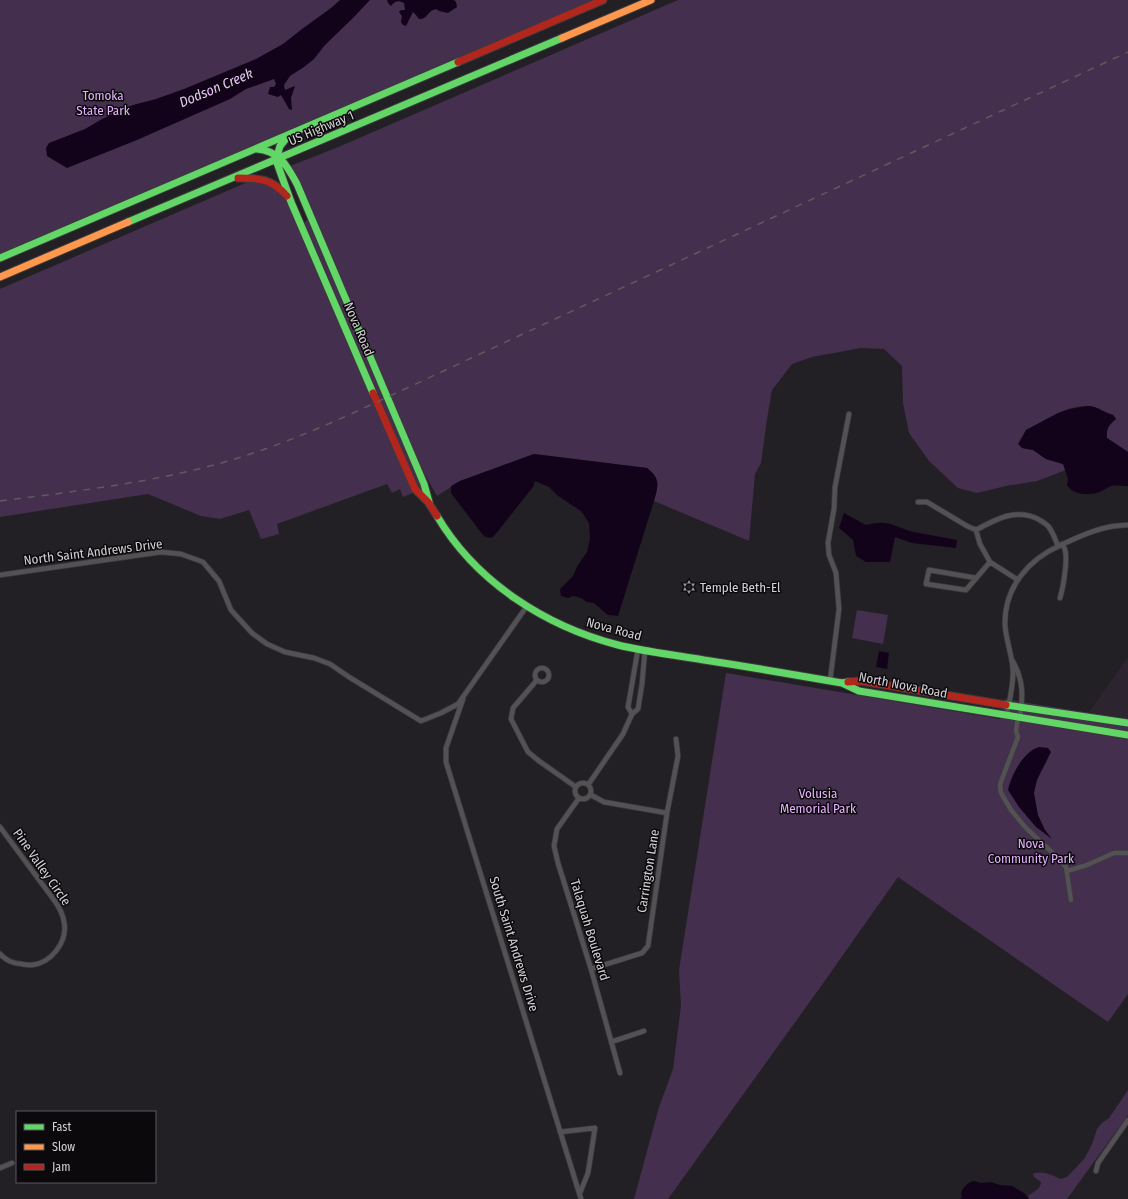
<svg xmlns="http://www.w3.org/2000/svg" width="1128" height="1199" viewBox="0 0 1128 1199" font-family="'Fira Sans Condensed',sans-serif">
	<style>
		.built { fill: #2c242e }
		.green { fill: #452f4e }
		.water { fill: #12031a }
		.lines { fill: none; stroke-linecap: round; stroke-linejoin: round }
		.street-casing { stroke: #3c3a3d; stroke-width: 6 }
		.fast-casing { stroke: #3c3a3d; stroke-width: 9 }
		.slow-casing { stroke: #3c3a3d; stroke-width: 9 }
		.jam-casing { stroke: #3c3a3d; stroke-width: 9 }
		.street { stroke: #535154; stroke-width: 4.5 }
		.fast { stroke: #63d668; stroke-width: 7 }
		.slow { stroke: #ff974d; stroke-width: 7 }
		.jam { stroke: #b3261e; stroke-width: 7 }
		.rail { stroke: #5d5b5e; stroke-width: 1.5; stroke-dasharray: 7 7; stroke-linecap: butt }
		.labels { text-anchor: middle; dominant-baseline: central; stroke-width: 3; stroke-linejoin: round; paint-order: stroke }
		.park-label { font-size: 13px; fill: #e6b2fd; stroke: #0b090c }
		.street-label { font-size: 13px; fill: #d4d1d5; stroke: #0b090c }
		.poi-label { font-size: 13px; fill: #d4d1d5; stroke: #0b090c; text-anchor: start }
		.water-label { font-size: 14px; font-style: italic; fill: #ecc2ff; stroke: #0b090c }
	</style>
	<rect width="100%" height="100%" fill="#222024"/>
	<path class="built" d="M1128,657V719L1089,712Z"/>
	<path class="green" d="M0,0H602L0,258Z
		M678,0H1128V452L1107,438C1106,428 1109,425 1116,419L1113,415C1105,413 1099,408 1090,406C1072,403 1043,422 1026,430L1022,448L1033,450L1046,459L1063,464L1066,470L1037,481L1006,486L977,493L958,488L929,461L909,433L903,403L902,366L884,349L861,348L812,357L792,364L772,390L767,419L761,463L755,474L749,541L654,501C658,486 661,479 647,468L534,454L460,481L437,496L418,462L290,166L336,148Z
		M250,181L267,183L281,193L289,203L413,493L403,497L400,489L392,493L387,484L277,524L279,534L261,539L249,510L220,519L201,516L148,494L0,517V289Z
		M308,219L422,488L420,489L408,467L304,223Z
		M857,610L888,615L883,644L852,638Z
		M726,673L1000,719L1004,699L1128,719V994L1108,1022L898,877L819,989L668,1199H634L659,1107L673,1069L681,1006L679,970Z
		M1128,1090V1115L1067,1199H1029L1028,1196C1033,1192 1041,1189 1041,1182L1033,1176L1034,1173C1044,1171 1052,1175 1061,1179L1067,1177L1085,1158L1092,1144L1097,1129L1102,1123L1109,1118Z"/>
	<path class="water" d="M340,0H370L353,18L325,45L314,59L304,67L290,76L284,85L285,90L295,86L291,98L292,110L289,109L281,95L278,97L268,94L270,87H274L276,84L274,79L246,89L230,99L137,140L67,168L47,156L46,148L49,143L85,129L102,119L133,105L156,99L184,89L256,59L283,44L302,29L331,8Z
		M387,0H454L456,2L457,7L448,13L439,11L436,9C427,11 427,20 419,19L416,15L413,12L406,26L403,25L401,22L402,16L399,12L401,10H405L404,3C398,0 395,1 391,6L388,3Z
		M1089,406C1099,407 1105,413 1113,415L1116,419C1109,425 1106,428 1107,438L1128,452V486C1123,486 1117,485 1112,486C1107,487 1104,490 1100,492C1089,496 1073,495 1067,485L1068,479L1063,464L1046,459L1033,450L1022,448L1018,444L1026,430L1058,413L1069,409Z
		M534,454L647,468C661,479 658,486 654,501L618,616L608,615L594,603L587,602L581,598L573,596L568,598L561,596L560,589L573,576L578,565L587,552L590,539L589,523L582,512L557,495L549,487L535,481L533,487L494,536C490,539 487,538 483,535L451,493V486L460,481Z
		M844,513L866,525C889,519 892,526 914,532C928,535 943,537 957,540L956,548L912,543L895,537L890,562H866L856,556L853,540L839,528Z
		M879,651L889,653L887,669L876,667Z
		M1039,747L1048,748L1051,752L1037,780L1034,793L1038,815L1045,830L1052,839L1036,827L1019,807L1008,790C1011,775 1024,751 1039,747Z
		M974,1181L981,1183L991,1182L1000,1185L1012,1186L1024,1193L1029,1199H960L962,1197L961,1194C962,1188 968,1182 974,1181Z"/>
	<g class="lines">
		<g class="street-casing">
			<path id="street" d="M918,502H927L967,526L976,530L980,544L990,562L1018,580
				M976,530C996,519 1016,508 1038,519C1041,521 1045,523 1048,526C1053,532 1055,539 1058,546
				M0,575L161,552L181,554L203,562L219,581L231,610L252,633L267,644L285,652L314,658L330,664L349,677L421,721L441,713L458,704L527,606
				M976,578L929,570L926,584L966,590L990,562
				M1060,598C1063,588 1068,560 1065,550C1065,548 1063,546 1062,544
				M1012,660C1024,680 1023,696 1020,718
				M535 675a7 7 0 1 1 14 0a7 7 0 1 1-14 0Z
				M537,680L513,708L511,719L528,752L539,761L576,787
				M830,681L839,609L836,573L829,555L828,543L834,509L835,487L849,414
				M463,699L446,748V762L581,1199
				M632,714L628,707L638,649
				M1007,715C1009,702 1013,687 1013,673C1013,657 1006,641 1005,625C1004,587 1029,559 1061,545C1082,535 1104,525 1128,525
				M1018,717L1016,731L1018,737L1002,779L1000,785L1001,793L1011,810L1026,828L1057,857L1066,867L1071,900
				M575 791a8 8 0 1 1 16 0a8 8 0 1 1-16 0Z
				M588,785L623,734L632,714L638,709L642,684L645,650
				M591,795L604,802L667,813
				M579,798L557,829L554,846L558,863L591,969L620,1073
				M0,827L54,900C59,907 63,914 64,922C68,942 51,963 32,965C29,965 25,965 22,964C14,964 5,960 0,954
				M1067,871L1087,865L1114,853H1128
				M591,969L642,953L648,946L667,813L678,756L676,739
				M611,1042L644,1031
				M560,1132L595,1128L588,1173L580,1193
				M0,1168L12,1163
				M1096,1171L1098,1163L1128,1120"/>
		</g>
		<g class="fast-casing">
			<path id="fast" d="M290,134L280,146L276,160L291,202L373,393
				M257,149C280,151 287,166 297,184L424,484L429,502
				M128,222L562,38
				M0,258L458,62
				M437,516C476,582 545,626 618,645C646,652 676,655 704,660C750,667 796,675 842,683L848,682
				M842,683L859,691L1128,735
				M1006,705L1128,723"/>
		</g>
		<g class="slow-casing">
			<path id="slow" d="M562,38L651,0
				M0,277L128,222"/>
		</g>
		<g class="jam-casing">
			<path id="jam" d="M458,62L603,0
				M238,178C260,178 272,179 287,196
				M373,393L415,489L428,502L437,516
				M848,682L861,681L1006,705"/>
		</g>
		<use href="#street" class="street"/>
		<use href="#fast" class="fast"/>
		<use href="#slow" class="slow"/>
		<use href="#jam" class="jam"/>
		<path class="rail" d="M0,501C70,492 141,484 210,466C268,451 323,427 377,402L1128,52"/>
	</g>
	<defs>
		<g id="synagogue-bare" transform="scale(1.08)"><path d="M0-6.5L5.6 3.2H-5.6ZM0 6.5L5.6-3.2H-5.6Z" fill="#969397" stroke="#0b090c" stroke-width="2.5" paint-order="stroke"/></g>
	</defs>
	<g fill-rule="evenodd">
		<use href="#synagogue-bare" x="689" y="587"/>
	</g>
	<g class="labels">
		<g class="park-label">
			<text x="103" y="95">Tomoka<tspan x="103" dy="15">State Park</tspan></text>
			<text x="818" y="793">Volusia<tspan x="818" dy="15">Memorial Park</tspan></text>
			<text x="1031" y="843">Nova<tspan x="1031" dy="15">Community Park</tspan></text>
		</g>
		<g class="street-label">
			<text transform="translate(321 128) rotate(-23)">US Highway 1</text>
			<text transform="translate(359 329) rotate(67)">Nova Road</text>
			<text transform="translate(93 552) rotate(-7)">North Saint Andrews Drive</text>
			<text transform="translate(614 629) rotate(15)">Nova Road</text>
			<text transform="translate(903 685) rotate(11)">North Nova Road</text>
			<text transform="translate(42 867) rotate(55)">Pine Valley Circle</text>
			<text transform="translate(648 871) rotate(-81)">Carrington Lane</text>
			<text transform="translate(590 930) rotate(73)">Talaquah Boulevard</text>
			<text transform="translate(514 944) rotate(73)">South Saint Andrews Drive</text>
		</g>
		<g class="poi-label">
			<text x="700" y="587">Temple Beth-El</text>
		</g>
		<g class="water-label">
			<text transform="translate(216 88) rotate(-23)">Dodson Creek</text>
		</g>
	</g>
	<rect x="16" y="1111" width="140" height="72" fill="#0b090c" stroke="#5b595c"/>
	<rect x="24" y="1124" width="20" height="6" fill="#63d668" stroke="#5b595c"/>
	<text x="52" y="1131" font-size="12" fill="#d4d1d5">Fast</text>
	<rect x="24" y="1144" width="20" height="6" fill="#ff974d" stroke="#5b595c"/>
	<text x="52" y="1151" font-size="12" fill="#d4d1d5">Slow</text>
	<rect x="24" y="1164" width="20" height="6" fill="#b3261e" stroke="#5b595c"/>
	<text x="52" y="1171" font-size="12" fill="#d4d1d5">Jam</text>
</svg>
